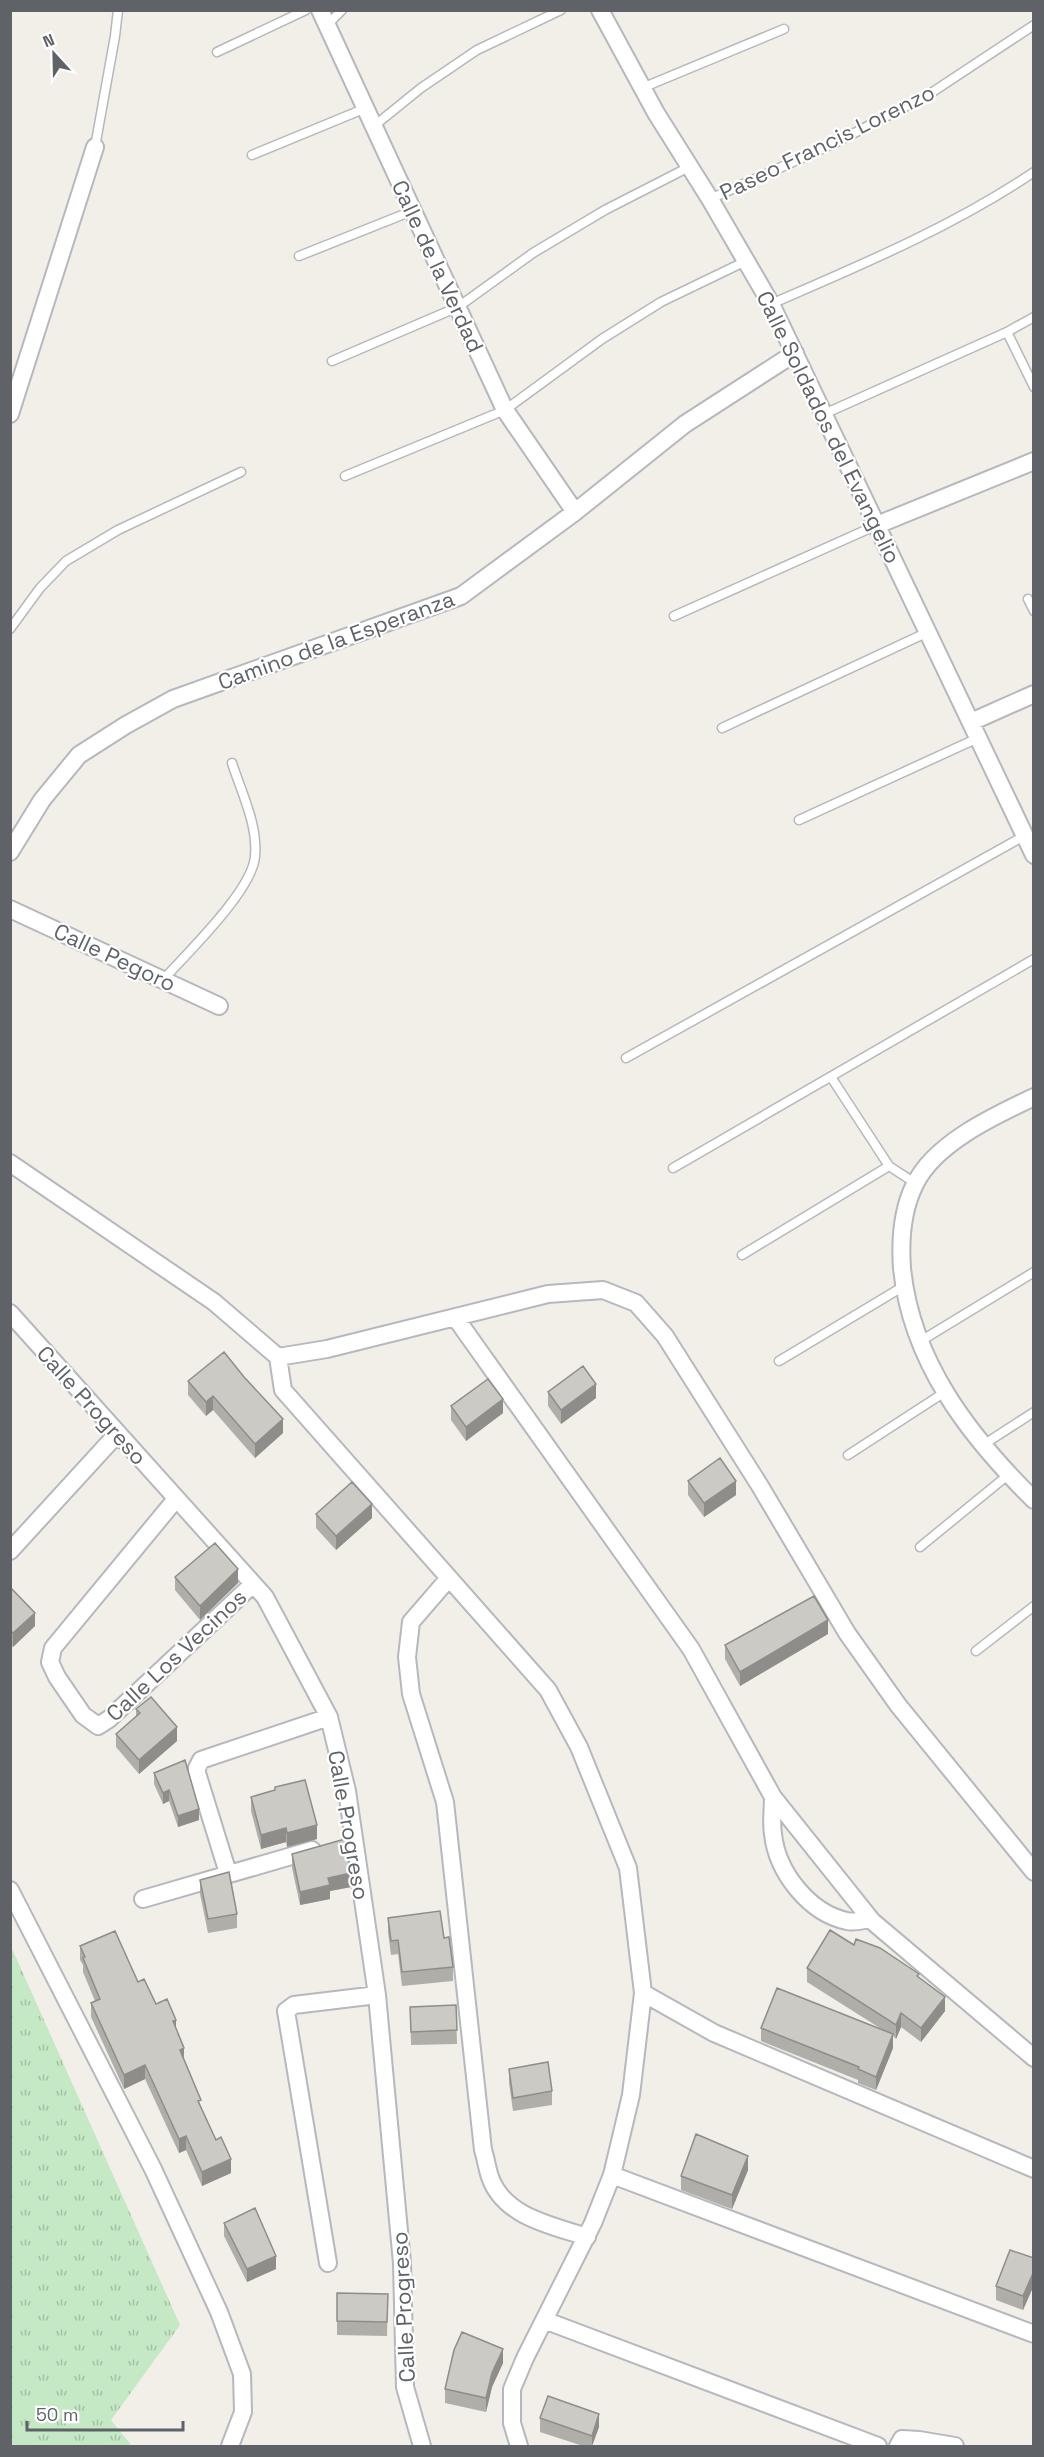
<svg xmlns="http://www.w3.org/2000/svg" width="1044" height="2457" viewBox="0 0 1044 2457" font-family="'Space Grotesk',sans-serif">
	<style>
		.park { fill: url(#park-tufts) }
		.lines { fill: none; stroke-linecap: round; stroke-linejoin: round }
		.service-casing { stroke: #b5b8bc; stroke-width: 11 }
		.minor-casing { stroke: #b5b8bc; stroke-width: 20 }
		.service { stroke: #fff; stroke-width: 8 }
		.minor { stroke: #fff; stroke-width: 16 }
		.wall { fill: #afaea9 }
		.shaded-wall { fill: #8f8d8a }
		.building { fill: #cccac5; stroke: #8f8d8a; stroke-width: 1.5 }
		.labels { text-anchor: middle; dominant-baseline: central; stroke-width: 4.5; stroke-linejoin: round; paint-order: stroke }
		.street-label { font-size: 22px; fill: #5f6368; stroke: #fff }
	</style>
	<defs>
		<pattern id="park-tufts" width="24" height="20" patternUnits="userSpaceOnUse" patternTransform="scale(1.5)"><rect width="24" height="20" fill="#c5e8c5"/><path d="M3 7l-1-3M5 7V3M7 7l1-3M15 17l-1-3M17 17v-4M19 17l1-3" fill="none" stroke="#a3c0a4"/></pattern>
	</defs>
	<rect width="100%" height="100%" fill="#f1efe8"/>
	<path class="park" d="M10,1944L180,2325L111,2420L132,2446H11Z"/>
	<g class="lines">
		<g class="service-casing">
			<path id="service" d="M327,25L342,10
				M217,52L306,10
				M642,88L784,29
				M374,126L421,88L477,50L561,10
				M95,147L115,36L118,10
				M252,155L366,108
				M710,199L833,144L928,95L1034,25
				M299,256L412,211
				M771,304C861,265 952,227 1034,172
				M1007,332L1034,387
				M332,361L458,307L533,253L605,210L689,167
				M824,414L1007,332L1034,317
				M345,476L505,410L602,339L661,302L746,261
				M1028,599L1034,611
				M674,616L877,525
				M10,629L40,588L66,561L118,530L241,472
				M722,728L928,632
				M799,820L978,738
				M163,980C187,953 253,890 255,856C258,825 241,791 232,763
				M626,1058L1024,836
				M831,1077L889,1166L915,1183
				M673,1168L1034,959
				M742,1255L889,1166
				M919,1342L1034,1272
				M779,1361L904,1286
				M983,1445L1034,1412
				M848,1455L945,1392
				M920,1547L1008,1475
				M976,1651L1034,1606"/>
		</g>
		<g class="minor-casing">
			<path id="minor" d="M320,10L505,410L575,512
				M600,10L656,113L710,199L771,304L1034,855
				M10,414L95,147
				M877,525L1034,461
				M971,722L1034,694
				M10,852L42,800L79,755L126,725L173,699L461,596L575,512L685,424L795,353
				M10,909L219,1006
				M1034,1097C994,1116 935,1143 915,1184C902,1210 900,1240 902,1268C911,1361 969,1436 1034,1500
				M10,1163L214,1302L278,1357L283,1390L548,1690L579,1747L628,1868L643,1993L631,2095L612,2175L593,2223L525,2358L512,2389V2423L519,2446
				M10,1313L265,1597L329,1717L347,1791L377,1995L402,2263L405,2387L422,2446
				M455,1317L691,1649L773,1797L872,1921L1034,2058
				M278,1357L327,1349L548,1294L603,1290L636,1303L665,1336L760,1486L847,1633L898,1705L1034,1872
				M176,1499L53,1648L50,1662L57,1677L83,1715L98,1726L109,1719L253,1584
				M10,1551L118,1433
				M449,1578L411,1622L407,1657L411,1694L445,1802L483,2150C486,2159 487,2168 490,2177C504,2217 551,2225 587,2237
				M773,1797C773,1809 771,1822 773,1834C777,1872 809,1913 847,1921C854,1923 863,1920 870,1919
				M228,1873L197,1773V1768L201,1760L329,1717
				M10,1890L153,2169L219,2312L242,2374L243,2412L230,2446
				M143,1899L312,1850
				M643,1993L714,2033L1034,2169
				M612,2175L1034,2334
				M328,2263L286,2011L294,2005L377,1995
				M544,2320L878,2446
				M898,2446L902,2439L919,2440L955,2446"/>
		</g>
		<use href="#service" class="service"/>
		<use href="#minor" class="minor"/>
	</g>
	<path class="wall" d="M188,1381L283,1433L255,1458L213,1410L206,1416L188,1395Z
		M548,1392L596,1398L561,1424L548,1406Z
		M451,1406L503,1413L466,1441L451,1420Z
		M688,1481L736,1495L704,1517L688,1495Z
		M316,1514L372,1518L336,1550L316,1528Z
		M175,1577L238,1583L200,1620L175,1590Z
		M10,1587L35,1626L13,1647L10,1644Z
		M828,1634L740,1686L725,1659V1645Z
		M136,1709L177,1741L139,1774L116,1747V1734L136,1716Z
		M154,1773L199,1820L178,1827L169,1801L163,1804L154,1784Z
		M275,1787L317,1839L287,1847L286,1842L261,1849L251,1811V1797L275,1790Z
		M292,1854L351,1887L330,1891V1899L300,1905L292,1868Z
		M200,1880L237,1914V1928L208,1933L200,1894Z
		M388,1918L444,1938L453,1967V1981L402,1986L398,1954L391,1955L388,1932Z
		M854,1945L919,1977L945,2011L921,2042L901,2027L896,2039L893,2036V2048L876,2090L858,2083V2080L761,2041V2028L883,2030L807,1982V1968Z
		M80,1946L138,1982L176,2030L184,2060L201,2107L231,2173L202,2186L186,2150L179,2153L145,2079L124,2089L91,2017V2003L95,2001L83,1972V1965L80,1960Z
		M456,2005L457,2044L411,2045L410,2007Z
		M509,2069L552,2091V2105L513,2111L509,2083Z
		M748,2170L732,2209L681,2190V2176Z
		M224,2223L276,2269L247,2282L224,2236Z
		M1034,2258V2285L1023,2310L996,2300V2286Z
		M337,2293L388,2294L387,2336L337,2335Z
		M503,2363L492,2387L486,2412L445,2403V2389Z
		M540,2418L599,2427L592,2446H583L540,2432Z"/>
	<path class="shaded-wall" d="M596,1384V1398L561,1424V1410Z
		M213,1396V1410L206,1416V1402Z
		M503,1399V1413L466,1441V1427Z
		M283,1419V1433L255,1458V1444Z
		M736,1481V1495L704,1517V1503Z
		M372,1504V1518L336,1550V1536Z
		M238,1569V1583L200,1620V1606Z
		M35,1613V1626L13,1647V1633Z
		M828,1620V1634L740,1686V1672Z
		M177,1727V1741L139,1774V1760Z
		M169,1790V1801L163,1804V1793Z
		M199,1809V1820L178,1827V1816Z
		M317,1825V1839L287,1847V1833Z
		M286,1828V1842L261,1849V1835Z
		M351,1873V1887L330,1891V1899L300,1905V1892L328,1878Z
		M945,1997V2011L921,2042V2028Z
		M901,2013V2027L896,2039V2025Z
		M176,2020V2033L173,2021Z
		M893,2034V2048L876,2090V2077Z
		M184,2048V2062L180,2050Z
		M145,2065V2079L124,2089V2075Z
		M186,2136V2150L179,2153V2139Z
		M748,2156V2170L732,2209V2195Z
		M231,2159V2173L202,2186V2172Z
		M276,2256V2269L247,2282V2269Z
		M1034,2271V2285L1023,2310V2296Z
		M503,2349V2363L492,2387L486,2412V2398L492,2373Z
		M599,2414V2427L592,2446V2436Z"/>
	<path class="building" d="M224,1352L244,1377L283,1419L255,1444L213,1396L206,1402L188,1381Z
		M583,1366L596,1384L561,1410L548,1392Z
		M488,1379L503,1399L466,1427L451,1406Z
		M720,1458L736,1481L704,1503L688,1481Z
		M352,1482L372,1504L336,1536L316,1514Z
		M215,1543L238,1569L200,1606L175,1577Z
		M10,1587L35,1613L13,1633L10,1630Z
		M814,1596L828,1620L740,1672L725,1645Z
		M151,1697L177,1727L139,1760L116,1734L140,1713L136,1709Z
		M185,1760L199,1809L178,1816L169,1790L163,1793L154,1773Z
		M305,1780L317,1825L287,1833L286,1828L261,1835L251,1797L275,1790V1787Z
		M345,1839L351,1873L328,1878L330,1885L300,1892L292,1854Z
		M229,1872L237,1914L208,1919L200,1880Z
		M440,1911L444,1938L449,1937L453,1967L402,1972L398,1940L391,1941L388,1918Z
		M830,1930L854,1945L856,1939L880,1948L919,1974L917,1976L945,1997L921,2028L901,2013L896,2025L807,1968Z
		M115,1931L138,1982L144,1979L156,2004L167,1999L176,2020L173,2021L184,2048L180,2050L201,2100L198,2101L216,2140L221,2137L231,2159L202,2172L186,2136L179,2139L145,2065L124,2075L91,2003L100,1999L83,1958L85,1957L80,1946Z
		M777,1988L893,2034L876,2077L858,2069L859,2067L761,2028Z
		M456,2005L457,2030L411,2032L410,2007Z
		M548,2062L552,2091L513,2098L509,2069Z
		M696,2134L748,2156L732,2195L681,2176Z
		M255,2208L276,2256L247,2269L224,2223Z
		M1010,2250L1034,2258V2271L1023,2296L996,2286Z
		M337,2293L388,2294L387,2322L337,2321Z
		M462,2332L503,2349L492,2373L486,2398L445,2389L454,2350Z
		M548,2396L599,2414L592,2436L540,2418Z"/>
	<g class="labels">
		<g class="street-label">
			<text transform="translate(827 142) rotate(-26)">Paseo Francis Lorenzo</text>
			<text transform="translate(438 266) rotate(65)">Calle de la Verdad</text>
			<text transform="translate(829 427) rotate(64)">Calle Soldados del Evangelio</text>
			<text transform="translate(336 640) rotate(-20)">Camino de la Esperanza</text>
			<text transform="translate(115 957) rotate(25)">Calle Pegoro</text>
			<text transform="translate(92 1405) rotate(48)">Calle Progreso</text>
			<text transform="translate(176 1655) rotate(-43)">Calle Los Vecinos</text>
			<text transform="translate(349 1825) rotate(80)">Calle Progreso</text>
			<text transform="translate(403 2307) rotate(-93)">Calle Progreso</text>
		</g>
	</g>
	<rect width="1044" height="2457" fill="none" stroke="#5f6368" stroke-width="24"/>
	<g transform="translate(54 54) rotate(338)" stroke="#ffffff" stroke-width="4.5" paint-order="stroke">
	<path d="M0-4.5L10 22L0 15L-10 22Z" fill="#5f6368"/>
	<text y="-9" font-size="16" font-weight="bold" text-anchor="middle" fill="#5f6368">N</text>
	</g>
	<path d="M27 2421v9h156v-9" fill="none" stroke="#5f6368" stroke-width="3"/>
	<text x="36" y="2421" font-size="18" fill="#5f6368" stroke="#ffffff" stroke-width="4.5" paint-order="stroke">50 m</text>
</svg>
